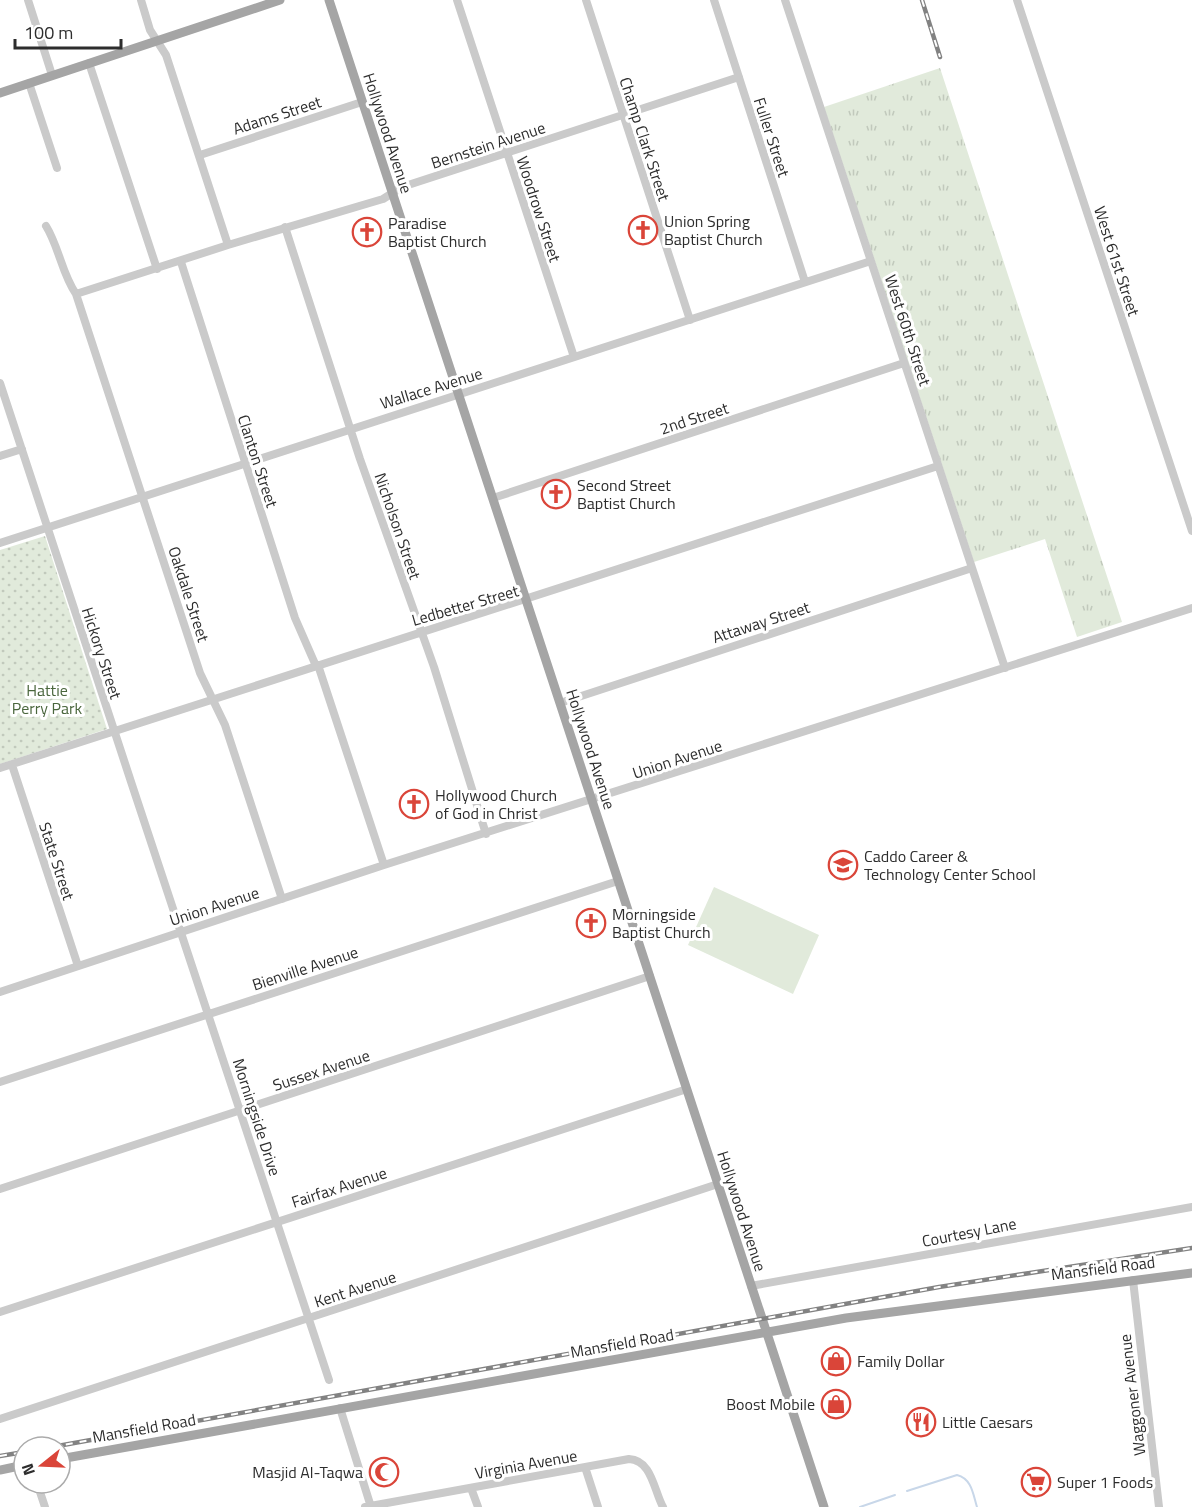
<svg xmlns="http://www.w3.org/2000/svg" width="1192" height="1507" viewBox="0 0 1192 1507" font-family="'Titillium Web',sans-serif">
	<style>
		.grass { fill: url(#grass-tufts) }
		.park { fill: url(#park-dots) }
		.garden { fill: #e1eadb }
		.lines { fill: none; stroke-linecap: round; stroke-linejoin: round }
		.stream { stroke: #c8d7e9; stroke-width: 2 }
		.minor { stroke: #cacaca; stroke-width: 8 }
		.major { stroke: #a5a5a5; stroke-width: 9 }
		.rail-casing { stroke: #828282; stroke-width: 4.5 }
		.rail { stroke: #fff; stroke-width: 2; stroke-dasharray: 7; stroke-linecap: butt }
		.labels { text-anchor: middle; dominant-baseline: central; stroke-width: 6; stroke-linejoin: round; paint-order: stroke }
		.street-label { font-size: 16px; fill: #2d2d2d; stroke: #fff }
		.poi-label { font-size: 16px; fill: #2d2d2d; stroke: #fff; text-anchor: start }
		.park-label { font-size: 16px; fill: #4a663d; stroke: #fff }
	</style>
	<defs>
		<pattern id="grass-tufts" width="24" height="20" patternUnits="userSpaceOnUse" patternTransform="scale(1.5)"><rect width="24" height="20" fill="#e1eadb"/><path d="M3 7l-1-3M5 7V3M7 7l1-3M15 17l-1-3M17 17v-4M19 17l1-3" fill="none" stroke="#c1c9bc"/></pattern>
		<pattern id="park-dots" width="8" height="8" patternUnits="userSpaceOnUse" patternTransform="scale(1.5)"><rect width="8" height="8" fill="#e1eadb"/><path d="M2 2h.1M6 6h.1" fill="none" stroke="#c1c9bc" stroke-width="1.8" stroke-linecap="round"/></pattern>
	</defs>
	<rect width="100%" height="100%" fill="#fff"/>
	<path class="grass" d="M940,68L1122,622L1077,637L1045,539L974,562L824,107Z"/>
	<path class="park" d="M45,536L107,729L0,764V550Z"/>
	<path class="garden" d="M714,887L819,935L793,994L688,945Z"/>
	<g class="lines">
		<path class="stream" d="M907,1491L957,1475C972,1479 973,1494 977,1507
			M860,1507L895,1495"/>
		<path class="minor" d="M28,0L52,75
			M141,0L150,30L166,55L228,245
			M457,0L574,357
			M586,0L690,320
			M714,0L805,282
			M785,0L1005,668
			M1017,0L1192,531
			M89,63L157,269
			M29,83L57,168
			M200,155L362,102
			M46,226C59,247 62,274 76,294L200,673L225,725L282,899
			M285,227L360,459L434,667L486,834
			M181,262L295,618L316,666
			M76,294L228,245L383,199L402,187L739,77
			M0,383C108,716 220,1047 329,1380
			M0,456L22,449
			M493,498L904,363
			M0,543L871,261
			M318,665L384,865
			M560,703L972,568
			M12,765L78,966
			M0,768L938,466
			M0,992L384,865L1192,608
			M0,1082L618,881
			M0,1189L650,976
			M1133,1280L1159,1507
			M751,1286L1192,1207
			M0,1312L687,1089
			M340,1408L371,1507
			M0,1419L718,1184
			M585,1467L598,1507
			M37,1483L45,1507
			M471,1488L478,1507
			M365,1507L629,1459C652,1460 654,1491 663,1507"/>
		<path class="major" d="M329,0L824,1507
			M0,93L280,0
			M60,1459L846,1318L1192,1273
			M0,1470L24,1465"/>
		<g class="rail-casing">
			<path id="rail" d="M922,0L940,57
				M52,1447L939,1287L1192,1248
				M0,1456L24,1452"/>
		</g>
		<use href="#rail" class="rail"/>
	</g>
	<defs>
		<g id="church-ring" transform="scale(1.5)"><circle r="9.5" fill="#fff" stroke="#da4539" stroke-width="1.5"/><path d="M-1.2-6h2.4v3.5h3.3v2.4h-3.3V6h-2.4V-.1h-3.3v-2.4h3.3Z" fill="#da4539"/></g>
		<g id="school-ring" transform="scale(1.5)"><circle r="9.5" fill="#fff" stroke="#da4539" stroke-width="1.5"/><path d="M0-5L7-2L0 1L-7-2ZM-4 1L0 2.5L4 1V4Q0 6-4 4Z" fill="#da4539"/></g>
		<g id="shop-ring" transform="scale(1.5)"><circle r="9.5" fill="#fff" stroke="#da4539" stroke-width="1.5"/><path d="M-5-2.5h2.3a2.7 3.5 0 0 1 5.4 0H5L5.5 6h-11ZM-1.5-2.5h3a1.5 2.3 0 0 0-3 0Z" fill="#da4539"/></g>
		<g id="restaurant-ring" transform="scale(1.5)"><circle r="9.5" fill="#fff" stroke="#da4539" stroke-width="1.5"/><path d="M-5-6h1v4h1v-4h1v4h1v-4h1v5L-1.5 .5V6h-2V.5L-5-1ZM5-6V6H3V1.5H1.5Q1.5-4 5-6Z" fill="#da4539"/></g>
		<g id="mosque-ring" transform="scale(1.5)"><circle r="9.5" fill="#fff" stroke="#da4539" stroke-width="1.5"/><path d="M3.5-4.9A6 6 0 1 0 3.5 4.9A5 5 0 1 1 3.5-4.9Z" fill="#da4539"/></g>
		<g id="supermarket-ring" transform="scale(1.5)"><circle r="9.5" fill="#fff" stroke="#da4539" stroke-width="1.5"/><path d="M-6-5.5h2.5l.6 2H6L4.5 2H-2.5L-4.4-4H-6ZM-1.5 3.2a1.3 1.3 0 1 0 .1 0ZM3 3.2a1.3 1.3 0 1 0 .1 0Z" fill="#da4539"/></g>
	</defs>
	<g fill-rule="evenodd">
		<use href="#church-ring" x="643" y="230"/>
		<use href="#church-ring" x="367" y="232"/>
		<use href="#church-ring" x="556" y="494"/>
		<use href="#church-ring" x="414" y="804"/>
		<use href="#school-ring" x="843" y="865"/>
		<use href="#church-ring" x="591" y="923"/>
		<use href="#shop-ring" x="836" y="1361"/>
		<use href="#shop-ring" x="836" y="1404"/>
		<use href="#restaurant-ring" x="921" y="1422"/>
		<use href="#mosque-ring" x="384" y="1472"/>
		<use href="#supermarket-ring" x="1036" y="1482"/>
	</g>
	<g class="labels">
		<g class="street-label">
			<text transform="translate(277 115) rotate(-18)">Adams Street</text>
			<text transform="translate(388 133) rotate(72)">Hollywood Avenue</text>
			<text transform="translate(772 137) rotate(72)">Fuller Street</text>
			<text transform="translate(645 139) rotate(72)">Champ Clark Street</text>
			<text transform="translate(488 145) rotate(-18)">Bernstein Avenue</text>
			<text transform="translate(539 209) rotate(72)">Woodrow Street</text>
			<text transform="translate(1117 261) rotate(72)">West 61st Street</text>
			<text transform="translate(908 330) rotate(72)">West 60th Street</text>
			<text transform="translate(431 388) rotate(-17)">Wallace Avenue</text>
			<text transform="translate(694 418) rotate(-18)">2nd Street</text>
			<text transform="translate(258 461) rotate(72)">Clanton Street</text>
			<text transform="translate(398 526) rotate(71)">Nicholson Street</text>
			<text transform="translate(189 594) rotate(72)">Oakdale Street</text>
			<text transform="translate(465 605) rotate(-16)">Ledbetter Street</text>
			<text transform="translate(761 622) rotate(-18)">Attaway Street</text>
			<text transform="translate(102 653) rotate(72)">Hickory Street</text>
			<text transform="translate(591 749) rotate(72)">Hollywood Avenue</text>
			<text transform="translate(677 759) rotate(-18)">Union Avenue</text>
			<text transform="translate(57 861) rotate(72)">State Street</text>
			<text transform="translate(214 906) rotate(-18)">Union Avenue</text>
			<text transform="translate(305 968) rotate(-18)">Bienville Avenue</text>
			<text transform="translate(321 1070) rotate(-18)">Sussex Avenue</text>
			<text transform="translate(257 1117) rotate(72)">Morningside Drive</text>
			<text transform="translate(339 1187) rotate(-18)">Fairfax Avenue</text>
			<text transform="translate(742 1211) rotate(72)">Hollywood Avenue</text>
			<text transform="translate(969 1232) rotate(-11)">Courtesy Lane</text>
			<text transform="translate(1103 1268) rotate(-7)">Mansfield Road</text>
			<text transform="translate(355 1289) rotate(-18)">Kent Avenue</text>
			<text transform="translate(622 1343) rotate(-10)">Mansfield Road</text>
			<text transform="translate(1132 1395) rotate(-97)">Waggoner Avenue</text>
			<text transform="translate(144 1428) rotate(-10)">Mansfield Road</text>
			<text transform="translate(526 1464) rotate(-10)">Virginia Avenue</text>
		</g>
		<g class="poi-label">
			<text x="664" y="221">Union Spring<tspan x="664" dy="18">Baptist Church</tspan></text>
			<text x="388" y="223">Paradise<tspan x="388" dy="18">Baptist Church</tspan></text>
			<text x="577" y="485">Second Street<tspan x="577" dy="18">Baptist Church</tspan></text>
			<text x="435" y="795">Hollywood Church<tspan x="435" dy="18">of God in Christ</tspan></text>
			<text x="864" y="856">Caddo Career &amp;<tspan x="864" dy="18">Technology Center School</tspan></text>
			<text x="612" y="914">Morningside<tspan x="612" dy="18">Baptist Church</tspan></text>
			<text x="857" y="1361">Family Dollar</text>
			<text x="815" y="1404" text-anchor="end">Boost Mobile</text>
			<text x="942" y="1422">Little Caesars</text>
			<text x="363" y="1472" text-anchor="end">Masjid Al-Taqwa</text>
			<text x="1057" y="1482">Super 1 Foods</text>
		</g>
		<g class="park-label">
			<text x="47" y="690">Hattie<tspan x="47" dy="18">Perry Park</tspan></text>
		</g>
	</g>
	<g transform="translate(42 1465) rotate(252)"><circle r="28" fill="#ffffff" stroke="#ababab" stroke-width="1.5"/>
	<path d="M0-4.5L10 22L0 15L-10 22Z" fill="#da4539"/>
	<text y="-9" font-size="16" font-weight="bold" text-anchor="middle" fill="#2d2d2d">N</text>
	</g>
	<path d="M15 39v9h106v-9" fill="none" stroke="#2d2d2d" stroke-width="3"/>
	<text x="24" y="39" font-size="18" fill="#2d2d2d" stroke="#ffffff" stroke-width="4.5" paint-order="stroke">100 m</text>
</svg>
